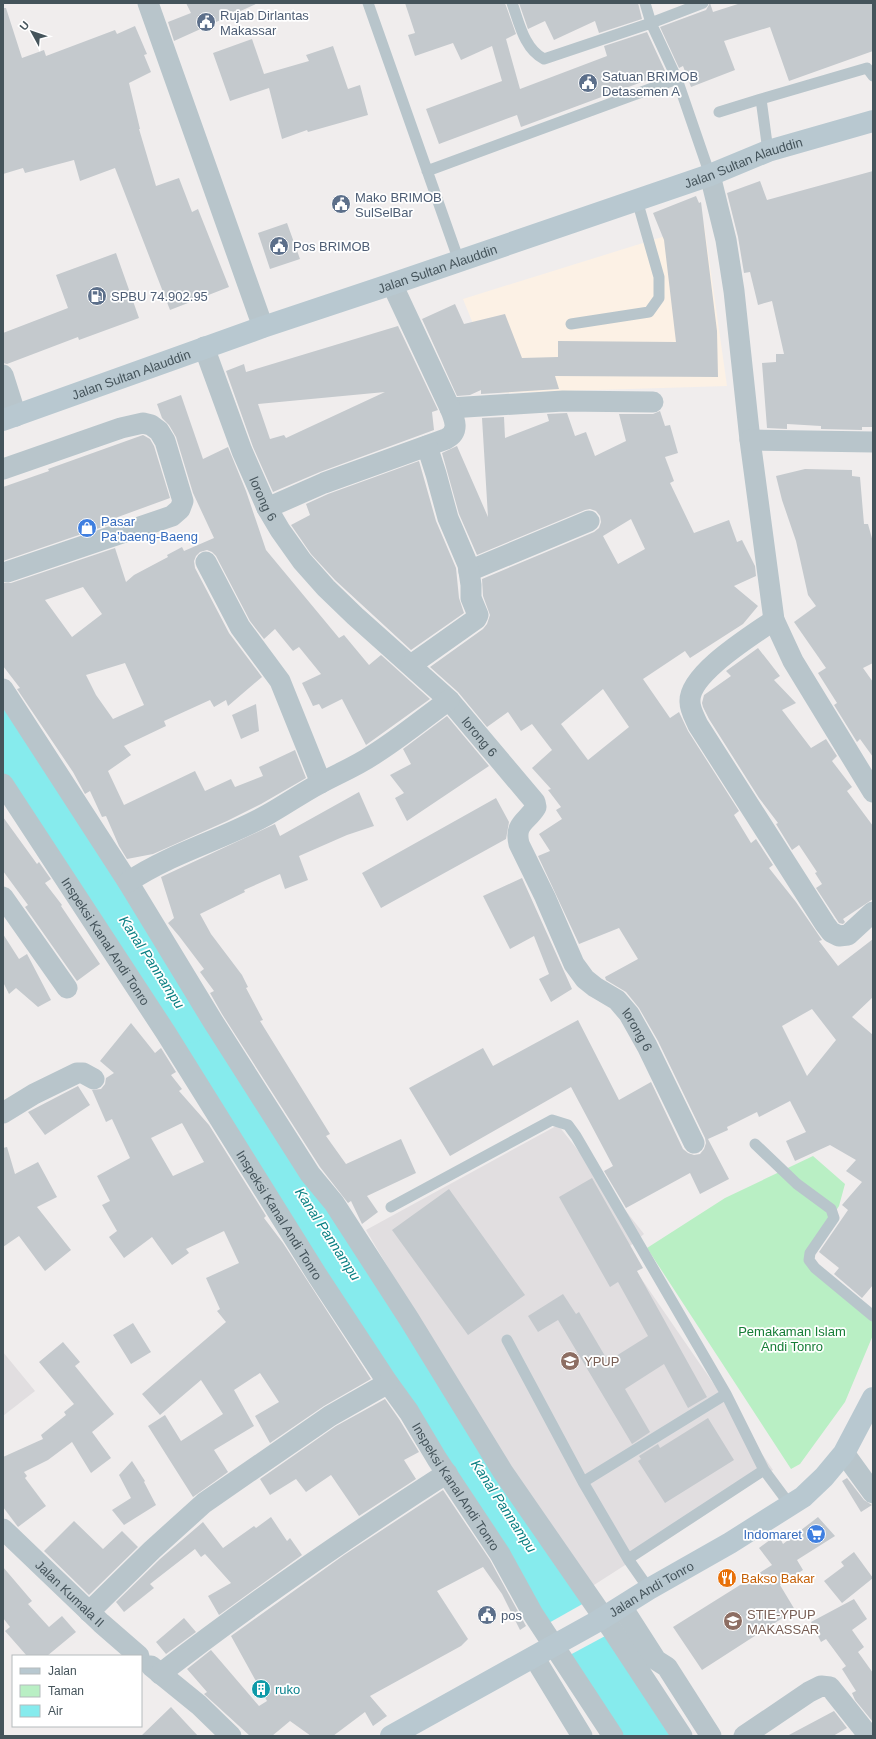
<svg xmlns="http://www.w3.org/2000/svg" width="876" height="1739" viewBox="0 0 876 1739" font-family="Helvetica,sans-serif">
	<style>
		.commercial { fill: #fcf1e5 }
		.education { fill: #e1dee0 }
		.green { fill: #b9efc4 }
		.water { fill: #86ebed }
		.pier { fill: #f0eded }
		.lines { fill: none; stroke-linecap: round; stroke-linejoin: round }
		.river { stroke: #86ebed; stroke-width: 36 }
		.building { fill: #c4c9cd; fill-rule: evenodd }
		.service { stroke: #b8c5cb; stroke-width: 11 }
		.minor { stroke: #b8c5cb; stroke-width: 21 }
		.secondary { stroke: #b8c8d0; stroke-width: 22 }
		.labels { text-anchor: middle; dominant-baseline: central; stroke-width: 3.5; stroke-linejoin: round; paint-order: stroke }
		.service-label { font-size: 13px; fill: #4e5e75; stroke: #fff; text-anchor: start }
		.street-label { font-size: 13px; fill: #45545b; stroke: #fff }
		.shop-label { font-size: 13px; fill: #366cbe; stroke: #fff; text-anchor: start }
		.park-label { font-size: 13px; fill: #157d36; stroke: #fff }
		.education-label { font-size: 13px; fill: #785e54; stroke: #fff; text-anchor: start }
		.food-label { font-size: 13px; fill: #c56008; stroke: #fff; text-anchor: start }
		.culture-label { font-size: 13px; fill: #0d838f; stroke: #fff; text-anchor: start }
		.water-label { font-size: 14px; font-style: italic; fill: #0b8083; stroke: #fff }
	</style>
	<rect width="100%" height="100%" fill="#f0eded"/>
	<path class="commercial" d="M704,224L727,386L501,393L463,299Z"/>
	<path class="education" d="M558,1125L644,1234L623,1252L773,1470L580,1594L366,1230Z
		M3,1352L35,1391L3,1416Z"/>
	<path class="green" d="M813,1156L845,1184L839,1206L807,1256L873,1310V1335L845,1402L800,1464L791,1469L647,1248L725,1198Z"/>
	<path class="water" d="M3,704L173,969L167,975L142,988L3,776Z
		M177,975L670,1736H623L146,994Z"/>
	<path class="pier" d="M586,1602L607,1635L568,1656L547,1624Z"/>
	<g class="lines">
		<path class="river" d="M135,937L191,1025"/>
	</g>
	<path class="building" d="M186,3H258L174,41L168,22L191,13Z
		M405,3H505L516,34L506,39L520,89L607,56L604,46L647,32L666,73L521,127L517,115L439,144L426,109L502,81L492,46L461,60L453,43L415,56L408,35L415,33Z
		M519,3H638L642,19L599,33L595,21L554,40L545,21L528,29Z
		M710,3L713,12L741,3H873V51L789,81L770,27L724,41L735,70L691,87L683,66L679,68L660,27L706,10Z
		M3,8H6L22,58L44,50L46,56L115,30L117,34L135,26L147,54L144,55L151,72L129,83L140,129H139L156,186L179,178L192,212L198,209L229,287L170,310L115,168L80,181L74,160L25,173L23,168L3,174Z
		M252,39L264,74L309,61L306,55L333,46L348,89L360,85L368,115L308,132L307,130L282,139L269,88L230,101L213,53Z
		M873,171V427H862V430L821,429V426L787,424V429L767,428L762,363L776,362V354H784L772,301L758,305L750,272L744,273L738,237L727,193L760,181L767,200Z
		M696,196L699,203L701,202L717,331L718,377L555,376L559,389L481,394V390L470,395L457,396L422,319L455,304L464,324L505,314L522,358L558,357V341L676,342L664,240L653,213Z
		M287,223L300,259L270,269L258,233Z
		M116,253L139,318L79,340L78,337L7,364L3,363V333L68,308L56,275Z
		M398,326L438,410L432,412L434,430L320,472L273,492L253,447L226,371L244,364L246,372ZM385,392L286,438L284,435L270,439L258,404Z
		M181,395L203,459L228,447L246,491L266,550L339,638L344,635L369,665L381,655L430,699L366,745L342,699L322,709L319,704L313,706L302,683L321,674L299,647L293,651L275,629L264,639L250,621L216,556L212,552L207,550L200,552L196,556L194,561L195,568L229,633L262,677L228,706L226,700L214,707L210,700L164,721L166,726L124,746L131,755L108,771L124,805L195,771L205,791L231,779L235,787L263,776L259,767L295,750L306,778L261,804L227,821L153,854L127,859L119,846L106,816L102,817L90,791L85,794L73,772L17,689L20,688L3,666V583H11L115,548L126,582L134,575L168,557L167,555L182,547L184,551L214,538L193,493L176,437L169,425L162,418L157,404ZM83,587L102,614L72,637L45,600ZM125,663L144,705L113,719L96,695L86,675Z
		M660,411L665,426L670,425L678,453L665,457L674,481L670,483L694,533L729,520L737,542L742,540L755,566L756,576L734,586L758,606L743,624L690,658L685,651L643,679L670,718L679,712L688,731L739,811L734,815L751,843L756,839L773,865L769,868L796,902L822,940L819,941L838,966L873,939V997L852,1017L873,1035V1285L862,1298L834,1274L839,1268L819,1252L848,1210L842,1205L862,1182L846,1171L856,1160L830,1145L795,1161L786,1141L806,1132L790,1101L759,1117L757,1112L727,1127L728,1130L708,1139L729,1179L700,1194L690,1173L626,1208L604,1171L613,1166L571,1087L450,1156L409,1088L483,1048L493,1066L578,1020L619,1100L651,1082L683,1149L688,1153L694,1155L700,1154L704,1149L706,1143L705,1138L658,1041L639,1008L626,992L606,980L605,977L638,959L619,928L579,944L538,856L550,851L539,834L562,819L556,810L561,807L548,790L551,789L532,768L552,750L532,724L521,731L508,712L487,727L458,692L430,667L483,629L487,624L490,615L483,596L482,579L594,532L599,528L601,522L600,516L596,511L590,509L585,510L477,555L459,514L442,453L457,446L488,517L482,418L504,417L505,438L549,421L547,414L567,413L575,436L586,432L595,456L626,441L619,414H653ZM631,519L645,549L618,564L603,536ZM603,689L629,727L588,760L561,724ZM812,1009L836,1040L807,1076L782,1026Z
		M143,435L150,439L154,446L170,498L107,521L108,525L3,561V487L49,471L48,469Z
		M419,461L436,521L456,568L459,598L464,613L411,650L335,580L311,554L291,525L310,515L306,504L328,494Z
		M805,469L852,470V476L860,477L864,524H868L873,542V663L863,668L873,682V757L860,739L857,742L834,705L837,703L818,673L826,668L794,622L816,606L808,595L796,541L782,500L776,476Z
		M758,648L780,676L774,680L796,703L782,710L811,748L826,739L837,756L832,761L852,787L847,791L873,826V899L843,919L845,922L843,924L839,923L835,917L816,888L822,884L815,873L817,872L799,845L792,850L776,824L778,823L759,798L709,719L703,707L702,703L704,695L731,676L726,671Z
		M256,704L259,731L241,739L232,715Z
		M447,716L489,766L407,821L395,798L404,793L390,775L411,764L403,749Z
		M359,792L374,826L347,835L299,856L308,880L285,889L280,874L244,890L245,892L200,914L211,934L242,975L248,987L246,988L263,1020L260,1021L330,1134L326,1136L346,1164L401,1139L416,1173L367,1196L378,1212L362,1224L351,1201L348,1203L320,1167L222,1014L210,993L214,991L200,972L204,969L179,936L168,923L174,918L161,877L275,824L280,836Z
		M496,798L509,822L506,839L381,908L362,873Z
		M3,817L37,864L39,862L46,872L51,879L45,883L62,905L61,906L100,964L77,981L25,907L28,905L3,871Z
		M522,878L572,989L551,1002L539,979L549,974L534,936L510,949L483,896Z
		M3,934L19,959L27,954L51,1000L38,1007L16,988L9,994L3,982Z
		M131,1023L155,1053L161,1048L176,1072L171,1075L182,1089L179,1091L209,1125L266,1216L264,1218L283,1243L371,1379L324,1406L270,1443L255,1416L279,1402L260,1373L234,1390L254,1426L214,1450L228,1472L193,1497L148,1426L165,1415L181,1441L223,1414L201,1380L160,1415L142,1394L226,1322L217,1311L220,1309L206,1278L239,1263L224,1231L186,1249L189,1253L172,1265L152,1237L124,1258L109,1237L117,1231L102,1205L110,1201L97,1176L130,1158L112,1119L106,1122L92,1090L101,1089L105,1084L106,1078L114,1073L100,1061ZM182,1123L204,1162L173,1176L151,1138Z
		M78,1086L90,1105L45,1135L28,1112Z
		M7,1147L15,1174L38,1162L57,1197L37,1207L71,1250L45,1271L19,1236L3,1247V1148Z
		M592,1178L643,1268L637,1271L707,1397L688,1408L664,1364L625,1389L650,1432L632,1444L558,1320L538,1332L528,1316L563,1294L576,1314L579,1312L608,1361L648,1336L618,1282L610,1287L559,1197Z
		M449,1189L525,1295L468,1335L392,1230Z
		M133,1323L151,1352L131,1364L113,1335Z
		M63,1342L80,1362L75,1366L114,1414L92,1432L111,1458L91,1473L72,1442L48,1460L24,1472L27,1476L25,1478L46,1506L18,1527L3,1507V1457L43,1439L41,1435L66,1415L64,1412L74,1404L39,1362Z
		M385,1399L399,1419L419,1452L404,1460L416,1479L359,1516L331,1475L306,1492L296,1479L270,1495L260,1479L336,1426Z
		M708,1418L734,1460L665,1503L638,1461L641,1459L639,1456L658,1444L660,1448Z
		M132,1461L145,1481L144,1482L156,1505L124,1525L112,1510L131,1498L119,1475Z
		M847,1478L864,1500L872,1505L861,1512L842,1481Z
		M443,1490L490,1560L526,1626L520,1630L502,1594L483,1567L437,1591L468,1639L461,1646L370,1696L387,1716L373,1726L365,1712L333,1736H311L290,1721L272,1736H250L204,1694L207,1692L187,1669L211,1650L259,1706L267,1701L231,1636L344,1555Z
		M271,1517L287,1541L290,1538L302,1555L219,1615L208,1596L231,1583L205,1554L201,1557L195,1549L150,1584L154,1588L124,1612L116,1602L160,1559L203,1522L223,1548L254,1526L256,1528Z
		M818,1517L835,1536L797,1560L803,1570L780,1585L795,1610L702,1670L673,1627L772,1565L759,1548L778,1534L783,1544Z
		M74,1521L103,1549L122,1531L138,1547L89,1595L44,1551Z
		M854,1552L873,1578L842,1603L824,1581L844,1566L841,1562Z
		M3,1567L32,1601L28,1604L49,1627L62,1616L76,1632L47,1656H27L5,1631L10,1627L3,1618Z
		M854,1599L867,1619L852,1630L864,1647L858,1652L873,1673V1722L855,1700L852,1693L856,1691L842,1669L846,1666L826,1639L821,1642L811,1622Z
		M184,1618L196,1632L166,1654L156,1642Z
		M171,1707L198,1736H141Z
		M834,1711L847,1728L833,1736H787Z"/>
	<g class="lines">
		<path class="service" d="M368,3L459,261
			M512,3C519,22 524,49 544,59L651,23L703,3
			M645,3L651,23L677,79L710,175
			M719,112L761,99
			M768,151L761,99L867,68L873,76
			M427,171L677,79
			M571,324L649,312L659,298V277L637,200
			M755,1144L797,1184L831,1209L834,1218L810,1253L809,1260L815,1268L873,1316
			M391,1207L552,1120L568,1125L576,1136L726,1394L764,1470L790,1505
			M507,1340L583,1482L628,1559L649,1589
			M583,1482L726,1394
			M628,1559L764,1470"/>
		<g class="minor">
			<path d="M148,3L263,327"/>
			<path d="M710,175L726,240L734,291L750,440L774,620L793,661L873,792"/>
			<path id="s1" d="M204,347L242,451L267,508L280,530L302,561L326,588L355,616L449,700L535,802L536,807C527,822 514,823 519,844L545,897L574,964L585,979L595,987L617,1000L629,1014L647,1046L694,1143"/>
			<path d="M3,375L16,416"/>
			<path d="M450,408L563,401L653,402"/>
			<path d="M750,440L873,442"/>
			<path d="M3,469L121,428L143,423L151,425L159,431L165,441L183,501L180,509L172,516L7,572"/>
			<path d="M267,508L324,483L446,439C460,432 455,420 450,408L392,284"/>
			<path d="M206,562L240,627L280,681L321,783"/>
			<path d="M469,571L589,521"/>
			<path d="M774,620C753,635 688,674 690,702C690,710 695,718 698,725L825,924L831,932L839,936L848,935L873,912"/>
			<path d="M411,665L476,619L478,615L471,598V585L468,565L448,518L436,474L427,446"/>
			<path d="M3,689L128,882L212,1020L310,1174L334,1203L409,1319L503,1472L613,1631L682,1736"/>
			<path id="s2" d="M3,784L166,1033L317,1275L388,1383L409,1412L437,1459L500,1554L533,1614L613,1736"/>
			<path d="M128,882C171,853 222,840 267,815C285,805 302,793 319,784C337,774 355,767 373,755C399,739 424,718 449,700"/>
			<path d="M3,897L67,988"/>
			<path d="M3,1113L34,1094L77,1073H83L94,1079"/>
			<path d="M844,1453L873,1493"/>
			<path id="s3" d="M3,1529L101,1623L139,1656"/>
			<path d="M622,1607L656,1660L667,1667L711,1736"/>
			<path d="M89,1612L152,1550L204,1503L330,1416L388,1383"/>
			<path d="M534,1657L582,1736"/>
			<path d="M151,1666L199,1705L231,1736"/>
			<path d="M160,1674C253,1602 349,1536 447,1473"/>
			<path d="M744,1736L809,1692L821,1686L830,1687L869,1736"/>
		</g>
		<g class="secondary">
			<path id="s4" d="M3,420L263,327L392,284L710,175L768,151L873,121"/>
			<path id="s5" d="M391,1736L598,1621L649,1589L730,1543L803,1497L824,1477L844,1453L873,1398"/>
		</g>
	</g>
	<defs>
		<g id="civic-disc" transform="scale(1)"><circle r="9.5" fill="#5c6f8a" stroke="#fff"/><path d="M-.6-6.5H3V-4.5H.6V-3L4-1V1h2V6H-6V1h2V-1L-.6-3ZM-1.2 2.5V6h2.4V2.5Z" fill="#fff"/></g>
		<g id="fuel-disc" transform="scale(1)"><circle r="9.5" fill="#5c6f8a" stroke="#fff"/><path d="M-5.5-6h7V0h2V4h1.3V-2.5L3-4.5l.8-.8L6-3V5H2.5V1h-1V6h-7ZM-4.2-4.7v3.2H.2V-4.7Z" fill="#fff"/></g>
		<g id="shop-disc" transform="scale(1)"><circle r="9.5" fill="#3f7fe0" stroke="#fff"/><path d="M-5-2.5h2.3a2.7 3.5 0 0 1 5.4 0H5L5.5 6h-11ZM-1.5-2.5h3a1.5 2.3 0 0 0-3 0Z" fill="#fff"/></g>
		<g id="university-disc" transform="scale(1)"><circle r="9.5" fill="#8d6e63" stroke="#fff"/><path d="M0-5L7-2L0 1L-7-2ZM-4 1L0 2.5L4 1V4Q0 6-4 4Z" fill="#fff"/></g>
		<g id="supermarket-disc" transform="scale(1)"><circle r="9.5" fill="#3f7fe0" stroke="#fff"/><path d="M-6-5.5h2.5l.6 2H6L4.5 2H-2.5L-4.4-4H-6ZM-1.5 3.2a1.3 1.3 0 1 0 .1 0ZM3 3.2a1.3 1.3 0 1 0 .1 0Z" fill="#fff"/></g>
		<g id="restaurant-disc" transform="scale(1)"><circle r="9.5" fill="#e8710a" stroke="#fff"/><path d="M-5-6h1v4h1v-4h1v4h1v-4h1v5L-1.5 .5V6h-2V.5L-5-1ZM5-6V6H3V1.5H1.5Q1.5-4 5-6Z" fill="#fff"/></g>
		<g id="building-disc" transform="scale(1)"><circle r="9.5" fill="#0f9aa8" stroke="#fff"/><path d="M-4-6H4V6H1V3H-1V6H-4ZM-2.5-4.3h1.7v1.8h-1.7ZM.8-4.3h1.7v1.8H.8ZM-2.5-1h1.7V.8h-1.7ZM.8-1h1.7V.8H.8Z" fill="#fff"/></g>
	</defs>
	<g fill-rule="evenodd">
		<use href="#civic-disc" x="206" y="22"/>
		<use href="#civic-disc" x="588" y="83"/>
		<use href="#civic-disc" x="341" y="204"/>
		<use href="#civic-disc" x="279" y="246"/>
		<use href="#fuel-disc" x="97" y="296"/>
		<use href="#shop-disc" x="87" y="528"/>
		<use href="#university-disc" x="570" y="1361"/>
		<use href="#supermarket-disc" x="816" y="1534"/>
		<use href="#restaurant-disc" x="727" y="1578"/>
		<use href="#civic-disc" x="487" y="1615"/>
		<use href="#university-disc" x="733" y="1621"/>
		<use href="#building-disc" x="261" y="1689"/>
	</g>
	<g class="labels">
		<g class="service-label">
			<text x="220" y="15">Rujab Dirlantas<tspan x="220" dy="15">Makassar</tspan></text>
			<text x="602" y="76">Satuan BRIMOB<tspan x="602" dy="15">Detasemen A</tspan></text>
			<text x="355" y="197">Mako BRIMOB<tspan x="355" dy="15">SulSelBar</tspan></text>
			<text x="293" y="246">Pos BRIMOB</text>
			<text x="111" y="296">SPBU 74.902.95</text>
			<text x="501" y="1615">pos</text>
		</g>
		<g class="street-label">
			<text stroke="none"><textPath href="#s4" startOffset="784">Jalan Sultan Alauddin</textPath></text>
			<text stroke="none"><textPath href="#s4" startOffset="460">Jalan Sultan Alauddin</textPath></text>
			<text stroke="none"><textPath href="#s4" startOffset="136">Jalan Sultan Alauddin</textPath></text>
			<text stroke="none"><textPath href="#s1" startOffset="163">lorong 6</textPath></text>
			<text stroke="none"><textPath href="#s1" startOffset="487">lorong 6</textPath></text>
			<text stroke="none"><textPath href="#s2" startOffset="188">Inspeksi Kanal Andi Tonro</textPath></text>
			<text stroke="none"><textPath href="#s1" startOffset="846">lorong 6</textPath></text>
			<text stroke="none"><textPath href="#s2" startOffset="512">Inspeksi Kanal Andi Tonro</textPath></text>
			<text stroke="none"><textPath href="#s2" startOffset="836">Inspeksi Kanal Andi Tonro</textPath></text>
			<text stroke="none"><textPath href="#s5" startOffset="299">Jalan Andi Tonro</textPath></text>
			<text stroke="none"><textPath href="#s3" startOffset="93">Jalan Kumala II</textPath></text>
		</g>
		<g class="shop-label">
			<text x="101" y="521">Pasar<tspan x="101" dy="15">Paʼbaeng-Baeng</tspan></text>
			<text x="802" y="1534" text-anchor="end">Indomaret</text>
		</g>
		<g class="park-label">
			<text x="792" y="1331">Pemakaman Islam<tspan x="792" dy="15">Andi Tonro</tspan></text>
		</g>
		<g class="education-label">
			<text x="584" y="1361">YPUP</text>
			<text x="747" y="1614">STIE-YPUP<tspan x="747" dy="15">MAKASSAR</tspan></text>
		</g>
		<g class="food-label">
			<text x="741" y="1578">Bakso Bakar</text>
		</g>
		<g class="culture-label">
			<text x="275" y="1689">ruko</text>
		</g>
		<g class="water-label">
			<text transform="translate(152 962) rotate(57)">Kanal Pannampu</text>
			<text transform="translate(328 1234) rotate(57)">Kanal Pannampu</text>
			<text transform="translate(504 1506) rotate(57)">Kanal Pannampu</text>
		</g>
	</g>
	<rect width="876" height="1739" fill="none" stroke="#45545b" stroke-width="8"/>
	<rect x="12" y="1655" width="130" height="72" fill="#ffffff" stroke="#b5bbbd"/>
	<rect x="20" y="1668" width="20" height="6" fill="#b8c8d0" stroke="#b5bbbd"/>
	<text x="48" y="1675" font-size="12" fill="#45545b">Jalan</text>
	<rect x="20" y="1685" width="20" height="12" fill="#b9efc4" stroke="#b5bbbd"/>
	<text x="48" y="1695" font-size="12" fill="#45545b">Taman</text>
	<rect x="20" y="1705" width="20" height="12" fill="#86ebed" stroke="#b5bbbd"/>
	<text x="48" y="1715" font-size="12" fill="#45545b">Air</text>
	<g transform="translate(32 32) rotate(310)" stroke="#ffffff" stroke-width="3" paint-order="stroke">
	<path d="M0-3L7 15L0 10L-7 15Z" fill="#45545b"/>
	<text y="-6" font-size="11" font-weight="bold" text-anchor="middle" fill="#45545b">U</text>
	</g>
</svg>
